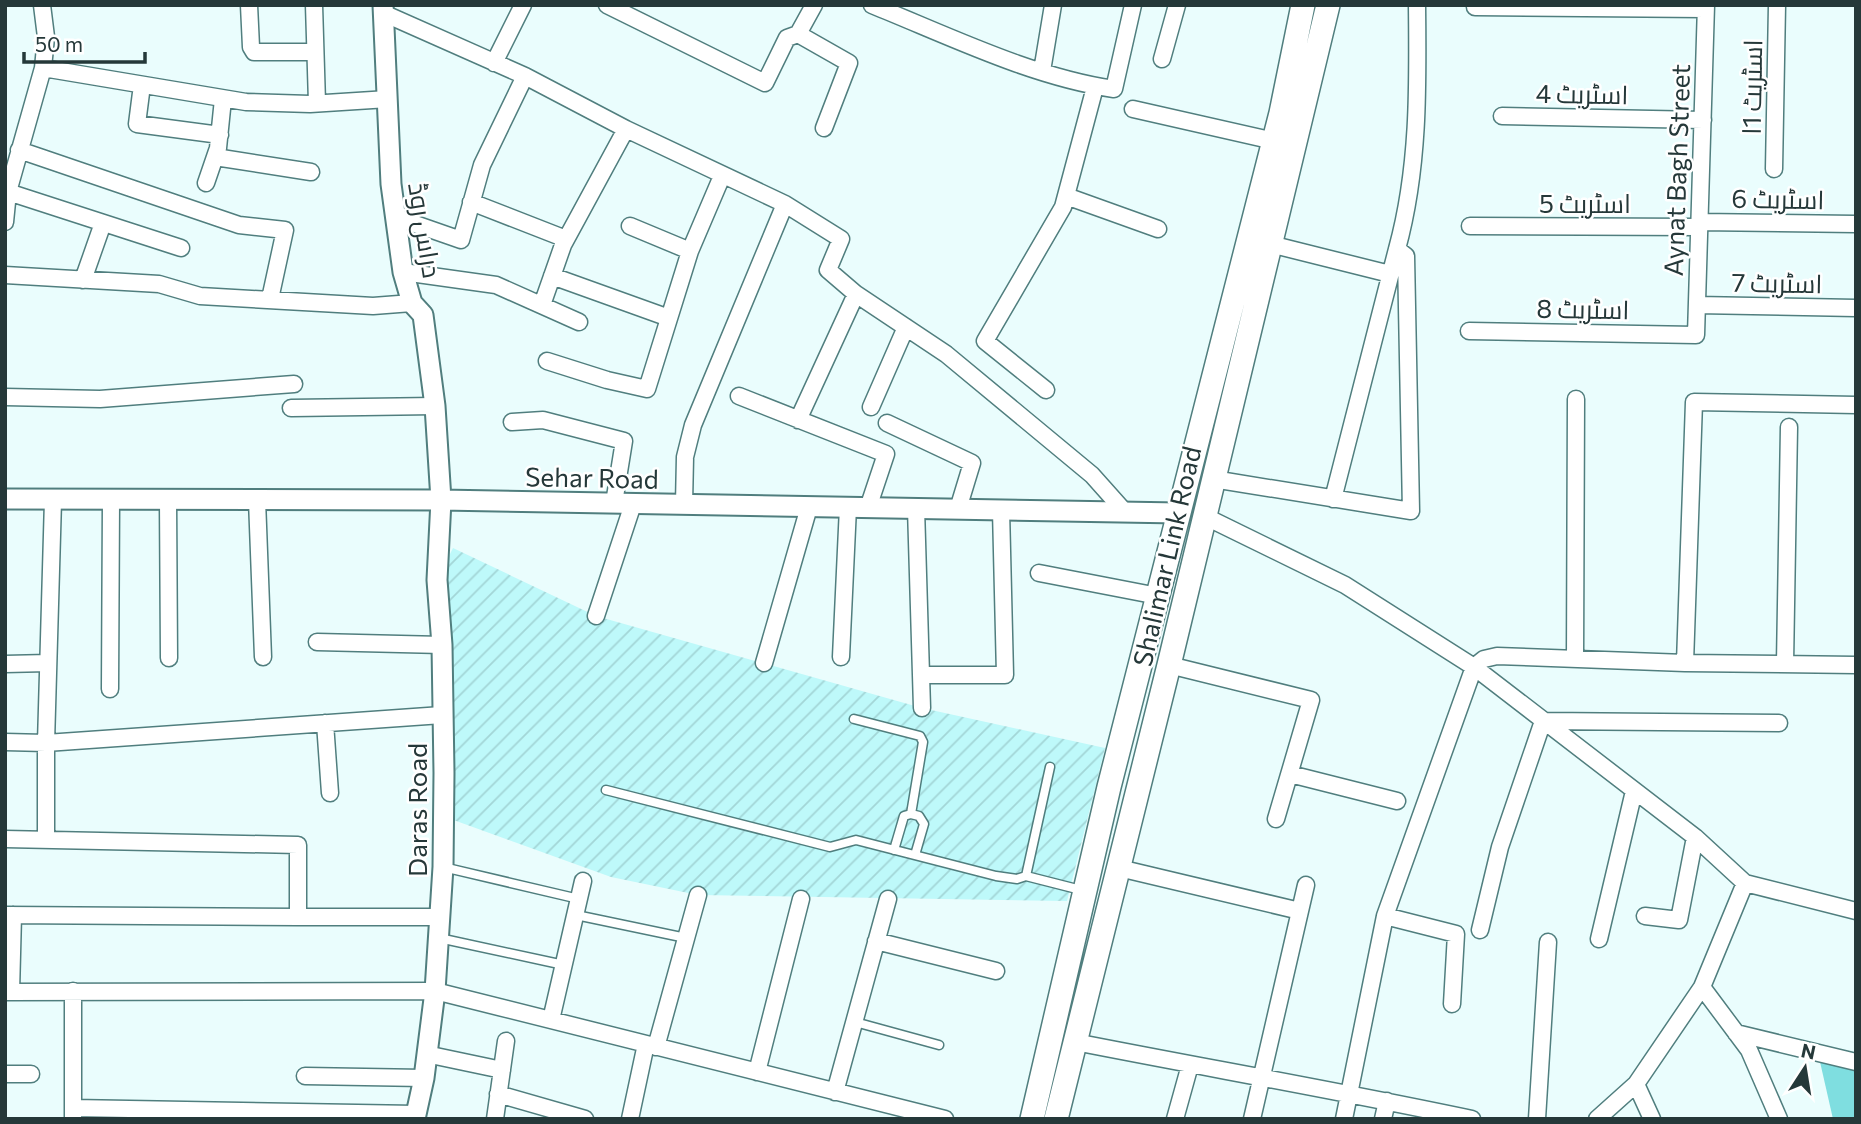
<svg xmlns="http://www.w3.org/2000/svg" width="1861" height="1124" viewBox="0 0 1861 1124" font-family="Commissioner,Cairo,sans-serif">
	<style>
		.industrial { fill: url(#industrial-furrows) }
		.park { fill: #7fdee0 }
		.lines { fill: none; stroke-linecap: round; stroke-linejoin: round }
		.service-casing { stroke: #507e7e; stroke-width: 11 }
		.minor-casing { stroke: #507e7e; stroke-width: 19 }
		.tertiary-casing { stroke: #507e7e; stroke-width: 23 }
		.secondary-casing { stroke: #507e7e; stroke-width: 26 }
		.service { stroke: #fff; stroke-width: 8 }
		.minor { stroke: #fff; stroke-width: 16 }
		.tertiary { stroke: #fff; stroke-width: 19 }
		.secondary { stroke: #fff; stroke-width: 23 }
		.labels { text-anchor: middle; dominant-baseline: central; stroke-width: 5; stroke-linejoin: round; paint-order: stroke }
		.street-label { font-size: 26px; fill: #253839; stroke: #fff }
	</style>
	<defs>
		<pattern id="industrial-furrows" width="10" height="10" patternUnits="userSpaceOnUse" patternTransform="scale(1.75)"><rect width="10" height="10" fill="#bef9fa"/><path d="M-1 1l2-2M0 10L10 0M9 11l2-2" fill="none" stroke="#a3d6d7"/></pattern>
	</defs>
	<rect width="100%" height="100%" fill="#eafdfd"/>
	<path class="industrial" d="M453,548L596,616L922,708L1105,748L1067,901L698,895L611,877L448,818L437,580Z"/>
	<path class="park" d="M1818,1053L1856,1062V1119H1833Z"/>
	<g class="lines">
		<g class="service-casing">
			<path id="service" d="M854,719L920,736L923,742L911,814L904,816L894,850
				M1050,767L1026,876L1081,890
				M606,790L830,847L856,840L996,876L1017,879L1026,876
				M911,814L919,816L924,824L915,855
				M443,867L579,899
				M576,915L686,938
				M439,938L564,965
				M855,1022L939,1045"/>
		</g>
		<g class="minor-casing">
			<path id="minor" d="M249,5L251,47L254,52H315
				M314,5L317,103
				M607,5L765,83L787,38L798,34L814,5
				M872,5C949,36 1032,77 1114,89L1133,5
				M1475,7L1705,9
				M383,13L525,76L626,129L785,204L841,239L828,270L856,294L946,354L1092,475L1125,512
				M798,34L849,63L824,128
				M1162,59L1177,5
				M494,63L523,5
				M43,68L246,102L310,104L388,99
				M1042,71L1053,5
				M142,85L137,124L220,135
				M1133,109L1274,141
				M1502,116L1703,120
				M19,150L239,225L285,230L270,299
				M215,157L311,172
				M1774,169L1777,5
				M206,183L218,148L223,99
				M8,192L181,248
				M1066,196L1158,229
				M471,202L566,239
				M395,217L461,240L482,165L525,76
				M5,222L8,192L43,68L46,37L42,5
				M1699,222L1856,224
				M630,226L690,251
				M1470,226L1699,227
				M1270,244L1390,274
				M403,272L496,285L579,322
				M5,275L159,284L200,296L373,306L412,303
				M552,276L669,318
				M83,280L103,223
				M542,305L563,245L626,129
				M1697,305L1856,308
				M1469,331L1696,335L1706,5
				M547,361L607,380L647,389L690,251L722,176
				M1046,390L985,341L1063,207L1095,87
				M739,396L886,454L868,508
				M5,397L100,399L294,384
				M871,407L906,327
				M291,408L435,406
				M798,420L856,294
				M512,422L543,420L624,441L614,503
				M887,423L972,463L958,509
				M1213,479L1411,511L1406,256L1397,249C1419,169 1418,87 1417,5
				M1333,499L1397,249
				M168,500L169,658
				M257,500L263,657
				M684,504L685,457L693,425L785,204
				M916,508L922,708
				M1204,516L1345,585L1474,667L1695,837L1745,883L1856,911
				M1039,573L1158,596
				M596,616L633,504
				M317,642L442,645
				M841,657L848,507
				M1575,659L1576,399
				M764,663L809,507
				M1685,663L1694,402L1856,405
				M5,664L48,663
				M1785,664L1789,427
				M1169,665L1311,700L1276,819
				M921,675H1005L1001,510
				M110,689L111,500
				M325,723L330,793
				M5,742L46,743L442,715
				M1290,774L1397,801
				M46,838V743L53,500
				M5,839L298,845V917H441
				M1119,868L1300,911
				M5,915L298,917
				M1385,916L1456,934L1452,1004
				M1645,916L1679,920L1695,837
				M1480,930L1500,847L1543,721L1779,723
				M1599,939L1634,791
				M876,941L996,971
				M1702,987L1749,1050L1779,1119
				M73,991V1119
				M5,992L435,991L945,1119
				M11,992L13,915
				M551,1020L583,881
				M1736,1033L1856,1062
				M1075,1042C1207,1068 1340,1091 1472,1119
				M656,1047L698,895
				M426,1054L502,1070
				M757,1072L801,899
				M5,1074H31
				M305,1076L424,1078
				M1636,1084L1652,1119
				M835,1092L888,899
				M498,1094L585,1119
				M73,1108L416,1114
				M495,1119L506,1041
				M630,1119L646,1044
				M1175,1119L1190,1065
				M1252,1119L1306,885
				M1344,1119L1385,916L1474,667L1484,659L1497,656L1685,663L1856,665
				M1383,1119L1387,1101
				M1537,1119L1548,942
				M1597,1119L1636,1084L1702,987L1745,883"/>
		</g>
		<g class="tertiary-casing">
			<path id="tertiary" d="M383,5L391,184L403,272L412,303L423,315L435,406L441,500L437,580L442,645L444,773L443,867L435,991L424,1078L415,1119
				M5,499L441,500L1179,513"/>
		</g>
		<g class="secondary-casing">
			<path id="secondary" d="M1032,1119L1109,787L1281,113L1303,5
				M1056,1119L1169,665L1328,5"/>
		</g>
		<use href="#service" class="service"/>
		<use href="#minor" class="minor"/>
		<use href="#tertiary" class="tertiary"/>
		<use href="#secondary" class="secondary"/>
	</g>
	<g class="labels">
		<g class="street-label">
			<text transform="translate(1751 87) rotate(-89)">اسٹریٹ 1ا</text>
			<text transform="translate(1582 93) rotate(1)">اسٹریٹ 4</text>
			<text transform="translate(1676 170) rotate(-88)">Aynat Bagh Street</text>
			<text transform="translate(1778 198) rotate(1)">اسٹریٹ 6</text>
			<text x="1585" y="202">اسٹریٹ 5</text>
			<text transform="translate(426 230) rotate(81)">دراس روڈ</text>
			<text transform="translate(1777 282) rotate(1)">اسٹریٹ 7</text>
			<text transform="translate(1583 308) rotate(1)">اسٹریٹ 8</text>
			<text transform="translate(592 477) rotate(1)">Sehar Road</text>
			<text transform="translate(1166 556) rotate(-77)">Shalimar Link Road</text>
			<text transform="translate(416 810) rotate(-90)">Daras Road</text>
		</g>
	</g>
	<rect width="1861" height="1124" fill="none" stroke="#253839" stroke-width="14"/>
	<g transform="translate(1805 1068) rotate(12)" stroke="#ffffff" stroke-width="5" paint-order="stroke">
	<path d="M0-5L12 26L0 18L-12 26Z" fill="#253839"/>
	<text y="-10" font-size="19" font-weight="bold" text-anchor="middle" fill="#253839">N</text>
	</g>
	<path d="M24 52v10h121v-10" fill="none" stroke="#253839" stroke-width="3.5"/>
	<text x="35" y="52" font-size="21" fill="#253839" stroke="#ffffff" stroke-width="5" paint-order="stroke">50 m</text>
</svg>
